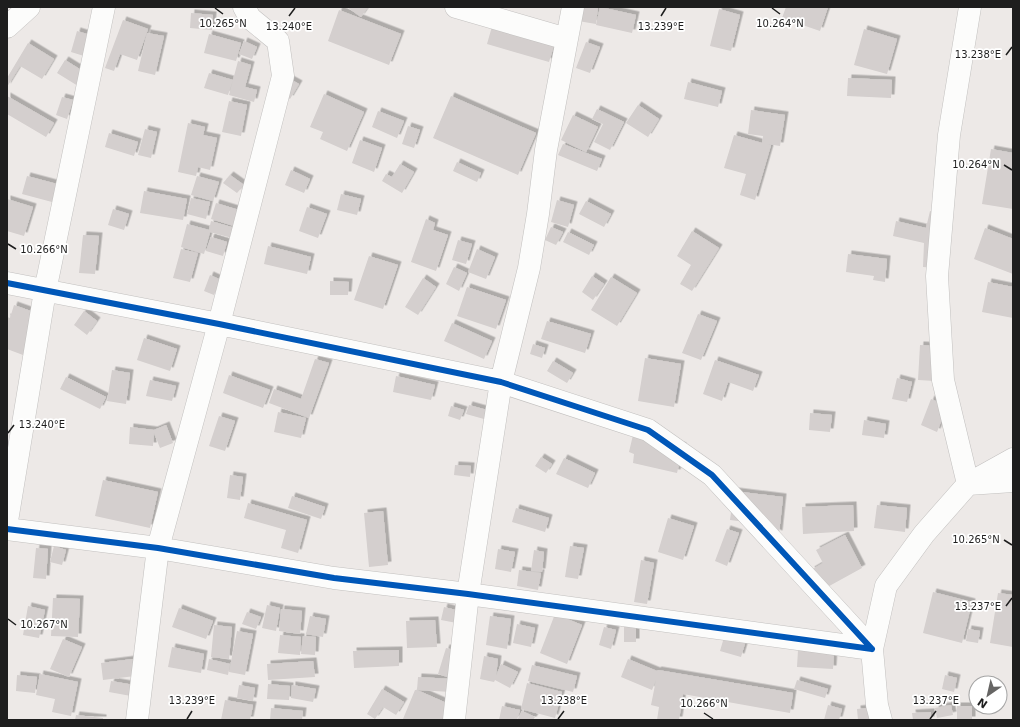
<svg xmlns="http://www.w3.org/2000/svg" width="1020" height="727" viewBox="0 0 1020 727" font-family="'DejaVu Sans',sans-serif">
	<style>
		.building { fill: #d4cfce; filter: url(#shadow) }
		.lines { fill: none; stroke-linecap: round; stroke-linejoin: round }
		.minor-casing { stroke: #c2c0bf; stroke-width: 23 }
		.minor { stroke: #fcfcfb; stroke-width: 22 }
		.cycleway-casing { stroke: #fff; stroke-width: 8 }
		.cycleway { stroke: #0057b8; stroke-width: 6 }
		.ticks { fill: none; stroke: #1e1e1e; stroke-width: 1.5 }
		.ticks-label { font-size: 10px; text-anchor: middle; fill: #1e1e1e; stroke: #fff; stroke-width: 3.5; stroke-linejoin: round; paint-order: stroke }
	</style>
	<defs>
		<filter id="shadow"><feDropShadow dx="3.5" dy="-3.5" stdDeviation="0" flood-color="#0004"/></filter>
	</defs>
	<rect width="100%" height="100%" fill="#ede9e7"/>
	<path class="building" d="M347,7H368L361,17Z
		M580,7H598L596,24L578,21Z
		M600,7L636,15L632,33L596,25Z
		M786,7H828L820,31L782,18Z
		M719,9L740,15L731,51L710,46Z
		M339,10L401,34L389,65L328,41Z
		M191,13L213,15L212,30L190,28Z
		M123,20L148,29L137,60L120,54L114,71L105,68Z
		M493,23L555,42L549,62L487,44Z
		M864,29L897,39L887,74L854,65Z
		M77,31L90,35L84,56L71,52Z
		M147,33L164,36L155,75L138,71Z
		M209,34L241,43L236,61L204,53Z
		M244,41L257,47L252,59L239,54Z
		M586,42L600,47L590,73L576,68Z
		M28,43L54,59L42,79L20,66L7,87V78Z
		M65,60L86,73L78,86L57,73Z
		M238,61L251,65L245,87L257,90L254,102L229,95Z
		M209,73L233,80L228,95L204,88Z
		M288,78L299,84L290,99L280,94Z
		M848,78L892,80L891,98L847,96Z
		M688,82L722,91L718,107L684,99Z
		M324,94L364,112L347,151L320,139L323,132L310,127Z
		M7,96L54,123L46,137L7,114Z
		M451,96L536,133L518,175L433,138Z
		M62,97L73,100L67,119L56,115Z
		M229,101L247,105L241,136L222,132Z
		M638,105L659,119L648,137L626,123Z
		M597,109L624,122L610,150L594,142L603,124L592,119Z
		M751,110L785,115L780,146L767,144L771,145L755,200L740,195L746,174L724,168L734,135L762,143L763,136L748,134Z
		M378,111L404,121L397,138L372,127Z
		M573,115L598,127L586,152L561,140Z
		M188,123L205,127L203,135L217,138L210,170L198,167L196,176L178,172Z
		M408,126L420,130L414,148L402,144Z
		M145,129L157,132L151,158L138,155Z
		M109,133L138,142L134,156L105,147Z
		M360,140L382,148L374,172L352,163Z
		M563,144L602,159L597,171L558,155Z
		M991,149L1013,153V209L982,204Z
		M457,162L481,173L477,182L453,171Z
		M400,164L414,172L402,193L382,181L386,174L392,177Z
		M291,170L310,179L304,193L285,185Z
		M230,175L244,185L237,193L223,183Z
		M27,176L57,184L52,202L22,194Z
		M197,176L219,182L213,201L191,195Z
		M144,191L187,199L183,220L140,213Z
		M341,194L361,199L357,215L337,210Z
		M191,198L210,202L206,219L187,214Z
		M7,199L33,207L24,236L7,231Z
		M557,200L574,205L568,227L551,222Z
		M586,201L611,214L604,227L579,214Z
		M216,203L239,210L234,226L211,219Z
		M307,207L327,214L318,238L299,231Z
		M113,209L129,214L124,230L108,225Z
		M930,211L941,214L936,268L923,267L924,243L893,236L896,221L926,228Z
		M426,219L435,223L433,230L448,235L436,271L411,262Z
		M211,221L235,228L232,238L210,232L204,254L181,247L187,224L209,230Z
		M551,227L563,232L556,245L545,240Z
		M985,228L1013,239V274L974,259Z
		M692,231L719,248L692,291L680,284L691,265L677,256Z
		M568,232L594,245L589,255L563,242Z
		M83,235L99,236L95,274L79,273Z
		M211,237L227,242L223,256L206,251Z
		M458,240L472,244L466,264L452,260Z
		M268,246L311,257L307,274L264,264Z
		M181,249L198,253L190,282L173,278Z
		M477,249L495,257L486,279L468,272Z
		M848,254L887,259L885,282L873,280L874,276L846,272Z
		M369,256L398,265L383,309L354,300Z
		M454,267L467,273L459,291L446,284Z
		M210,275L221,280L214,295L204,291Z
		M592,276L604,284L593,300L582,292Z
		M611,277L637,293L617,326L591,310Z
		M423,278L436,287L418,315L405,307Z
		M330,281L349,282L348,295H330Z
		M988,282L1013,287V318L982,312Z
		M467,287L506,300L496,329L457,316Z
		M14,305L39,314L23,355L7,349V317L10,318Z
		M84,311L97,321L87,335L74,325Z
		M698,314L717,321L701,360L682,353Z
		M547,321L591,334L585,353L541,339Z
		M452,323L492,341L484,359L444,341Z
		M144,338L177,349L170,371L137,360Z
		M533,344L545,348L542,358L530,354Z
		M920,345L937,346L935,381L918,380Z
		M645,358L681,364L674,407L638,401Z
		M315,359L329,363L309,418L269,403L274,389L301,399Z
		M715,360L759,375L753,391L728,382L722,401L703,394Z
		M553,361L573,373L567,383L547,371Z
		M112,370L130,373L126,404L107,401Z
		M229,375L270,390L263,408L223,393Z
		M396,376L435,385L431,400L393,392Z
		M66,377L106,397L100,409L60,389Z
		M897,378L912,382L907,402L892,399Z
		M150,380L176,386L172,401L146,396Z
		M931,399L947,406L937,432L921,425Z
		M469,405L487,410L484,419L466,414Z
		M451,406L464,410L460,420L448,416Z
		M278,412L306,418L301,438L274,432Z
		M810,413L832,415L830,432L809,430Z
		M219,416L235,421L225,451L209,446Z
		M864,420L886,424L884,438L862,435Z
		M166,425L173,443L160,448L154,433L153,446L129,444L130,427L154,430Z
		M633,435L683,446L677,473L633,463L634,454L629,452Z
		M541,457L552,464L546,473L535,466Z
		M564,458L595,473L588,488L556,474Z
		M455,465L471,466L470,477L454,475Z
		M230,475L243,477L240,500L227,498Z
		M103,480L158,492L150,528L95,516Z
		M734,491L783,497L779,534L753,523L730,520Z
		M292,496L325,507L321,519L288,508Z
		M248,503L307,520L298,553L281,548L286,530L244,518Z
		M853,505L854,531L803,534L802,507Z
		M877,505L907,508L905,532L874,528Z
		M516,508L549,518L545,532L512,522Z
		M383,511L388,565L369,567L364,513Z
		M668,518L694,526L683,560L658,552Z
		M727,529L739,533L727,566L715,561Z
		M845,535L862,568L822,590L811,570L823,563L816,550Z
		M54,546L66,550L62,565L50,562Z
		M570,546L584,548L578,579L565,577Z
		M36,548L48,549L46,579L33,578Z
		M498,549L515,552L511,572L495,569Z
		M534,550L544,552L542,572L531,571Z
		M641,560L654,563L647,604L634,602Z
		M519,570L541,573L538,590L517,586Z
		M933,592L972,602L962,643L923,633Z
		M998,593L1013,595V647L990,643Z
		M53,598L80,599L78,637L51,636Z
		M267,605L280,608L276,631L262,628Z
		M28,606L45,610L39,638L23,635Z
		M444,607L464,612L462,624L441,620Z
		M179,608L213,621L206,639L172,627Z
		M281,609L302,611L300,634L279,631Z
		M247,612L261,617L256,629L242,624Z
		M555,614L582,625L567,664L540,653Z
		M310,616L326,619L323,637L306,634Z
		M490,616L511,619L507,649L486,645Z
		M435,620L437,647L407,648L406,621Z
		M517,624L535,628L531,647L513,643Z
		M214,625L232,627L229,659L211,657Z
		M604,627L616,630L611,649L599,645Z
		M624,627H636V642H624Z
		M968,629L980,631L978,643L966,641Z
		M237,631L253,634L245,675L229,672Z
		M725,634L746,640L741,657L720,651Z
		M280,635L301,637L300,655L278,653Z
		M303,636L316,637L315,655L301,654Z
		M63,639L82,647L69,677L50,669Z
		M172,647L204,654L201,673L168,667Z
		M446,648L458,651L451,678L438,674Z
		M399,650V666L354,668L353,651Z
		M798,650L834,652L833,669L797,667Z
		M484,656L498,659L496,676L501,664L518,672L510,688L495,680L494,682L480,679Z
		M133,659L135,676L103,680L101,663Z
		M209,659L230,664L228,675L207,670Z
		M628,659L657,671L658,670L793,693L790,713L683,694L679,720H657L659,707L651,705L656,680L652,690L621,677Z
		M313,661L315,677L268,680L267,664Z
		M532,665L577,676L573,692L528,681Z
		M40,674L78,682L71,716L52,712L55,699L36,695Z
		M17,675L37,677L35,693L16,691Z
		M945,675L957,678L954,692L942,689Z
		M418,677L452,679L451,692L417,690L451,705L445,720H405L403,719L415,690H417Z
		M797,680L828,689L825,698L794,689Z
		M111,681L134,685L131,696L109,692Z
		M527,683L562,692L555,718L521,709Z
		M268,684L290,686L289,700L267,699Z
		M239,685L255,688L253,701L237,698Z
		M292,685L316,689L313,702L291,698Z
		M382,689L404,702L396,715L383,707L375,719L367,714Z
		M225,700L253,705L250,720H221Z
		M828,705L842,709L839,720H824Z
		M951,705L953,715L937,718L935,708Z
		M502,706L520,710L517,720H499Z
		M957,706H972V720H957Z
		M876,707L877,720H858L857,709Z
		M271,708L303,711L302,720H270Z
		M522,711L535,717L533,720H517Z
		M931,712V720H913L912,713Z
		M76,715L103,718V720H75Z"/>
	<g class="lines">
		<g class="minor-casing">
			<path id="minor" d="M456,7L567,39
				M970,7L949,135L937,276L943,380L968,484L1013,459
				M7,27L29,7
				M7,283L219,324L501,382L648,430L712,475L872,649
				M7,521L45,291L104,7
				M7,529L158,548L334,578L468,594L872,649
				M137,720L158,548L219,324L283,76L278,41L250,18L244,7
				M454,720L468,594L501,382L529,268L538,214L546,150L573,7
				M881,720L877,705L872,649L886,586L924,534L968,484L1013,481"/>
		</g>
		<use href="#minor" class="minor"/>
		<g class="cycleway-casing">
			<path id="cycleway" d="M7,283L219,324L501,382L648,430L712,475L872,649
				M7,529L158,548L334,578L468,594L872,649"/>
		</g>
		<use href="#cycleway" class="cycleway"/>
	</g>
	<path class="ticks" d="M215,8L223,14M772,8L780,14M289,16L295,8M661,16L666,8M1006,55L1012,47M1004,165L1012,170M8,244L16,249M8,433L14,425M1004,540L1012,545M1006,606L1012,598M8,619L16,625M704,713L713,719M187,719L192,711M558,719L564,711M930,719L936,711"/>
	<g class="ticks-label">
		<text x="223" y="27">10.265°N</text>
		<text x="780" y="27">10.264°N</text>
		<text x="289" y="30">13.240°E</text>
		<text x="661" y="30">13.239°E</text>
		<text x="978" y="58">13.238°E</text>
		<text x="976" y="168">10.264°N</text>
		<text x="44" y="253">10.266°N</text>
		<text x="42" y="428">13.240°E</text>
		<text x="976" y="543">10.265°N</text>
		<text x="978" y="610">13.237°E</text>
		<text x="44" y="628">10.267°N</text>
		<text x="192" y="704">13.239°E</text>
		<text x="564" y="704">13.238°E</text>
		<text x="936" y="704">13.237°E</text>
		<text x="704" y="707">10.266°N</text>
	</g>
	<rect width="1020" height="727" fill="none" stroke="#1e1e1e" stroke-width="16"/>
	<g transform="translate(988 695) rotate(214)"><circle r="19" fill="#ffffff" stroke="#a5a5a5"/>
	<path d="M0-3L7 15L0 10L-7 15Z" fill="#666564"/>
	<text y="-6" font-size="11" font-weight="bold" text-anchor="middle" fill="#1e1e1e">N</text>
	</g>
</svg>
